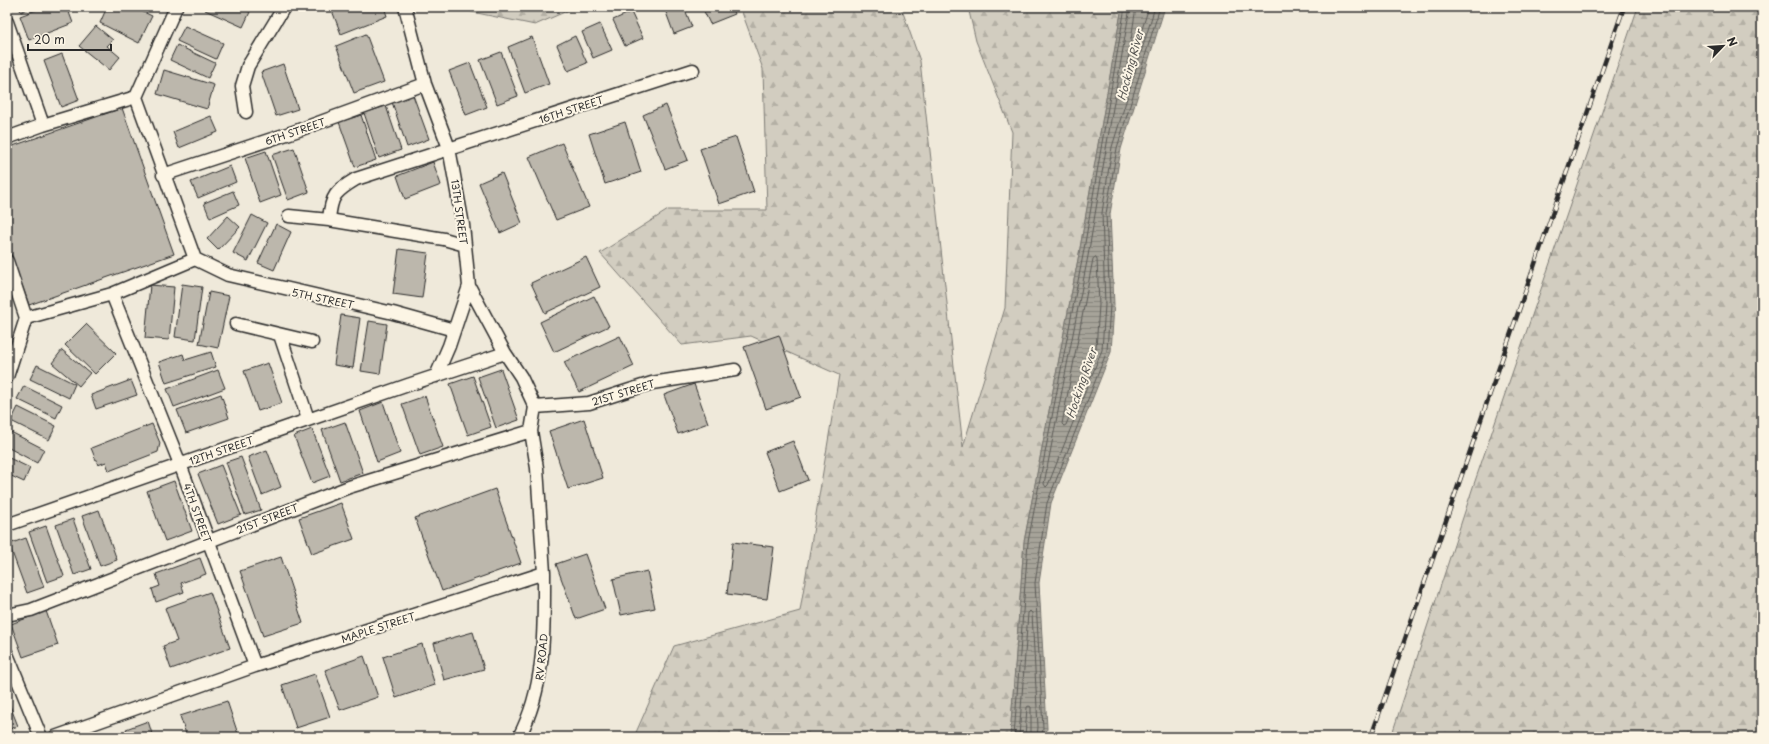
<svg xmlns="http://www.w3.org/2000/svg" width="1769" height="744" viewBox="0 0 1769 744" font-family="'Playpen Sans',sans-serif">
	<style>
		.forest { fill: url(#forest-firs); stroke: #7e7c76 }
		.water { fill: url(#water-rules); stroke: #75736d }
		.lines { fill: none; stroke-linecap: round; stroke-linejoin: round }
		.shore { stroke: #5c5b57; stroke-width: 1 }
		.building { fill: #bcb7ac; stroke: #2b2b2b }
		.lane-casing { stroke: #2b2b2b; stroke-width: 15 }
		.lane { stroke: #fcf5e5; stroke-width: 12 }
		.rail-casing { stroke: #2b2b2b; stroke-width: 4.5 }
		.rail { stroke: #fcf5e5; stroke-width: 3; stroke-dasharray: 9; stroke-linecap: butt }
		.labels { text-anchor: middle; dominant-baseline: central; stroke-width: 4; stroke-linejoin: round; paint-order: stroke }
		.street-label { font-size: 10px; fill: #2b2b2b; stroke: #fcf5e5 }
		.water-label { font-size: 11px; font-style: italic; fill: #565552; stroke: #fcf5e5 }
	</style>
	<defs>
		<pattern id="forest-firs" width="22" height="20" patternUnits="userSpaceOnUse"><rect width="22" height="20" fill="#d2cdc0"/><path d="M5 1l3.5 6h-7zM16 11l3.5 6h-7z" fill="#b4b0a5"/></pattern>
		<pattern id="water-rules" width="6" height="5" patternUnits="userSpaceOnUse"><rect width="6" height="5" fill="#a6a399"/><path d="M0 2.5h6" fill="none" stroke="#87857d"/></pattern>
	</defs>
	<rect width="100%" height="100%" fill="#efe9da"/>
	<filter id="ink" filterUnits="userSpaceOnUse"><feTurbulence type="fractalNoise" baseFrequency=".025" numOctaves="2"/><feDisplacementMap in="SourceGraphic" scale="8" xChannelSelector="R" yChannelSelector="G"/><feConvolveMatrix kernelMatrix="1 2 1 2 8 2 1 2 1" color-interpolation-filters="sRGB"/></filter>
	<g filter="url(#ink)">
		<path class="forest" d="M448,7H576L535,25Z
			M740,7H901L920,61L963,447L1005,308L1012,132L976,41L968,7H1122L1079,254L1024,542L1010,737H634L674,646L800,611L839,375L751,336L682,345L600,253L668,210H767L763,69Z
			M1638,7H1762V737H1391L1473,487Z"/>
		<path class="water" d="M1122,7H1165L1121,149L1110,214L1114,305L1111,352L1051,503L1039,583L1047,728L1046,737H1010L1024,542L1079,254Z"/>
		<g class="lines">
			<path class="shore" d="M1130,7L1088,256L1044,484L1046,487L1048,485L1102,350L1105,305L1102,213L1112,147L1155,7
				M1136,7L1127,66L1128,69L1130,67L1149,7
				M1096,257L1097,259L1099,305L1096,349L1066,425L1064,426L1062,424L1093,259Z
				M1014,737L1028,542L1083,255L1125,7
				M1019,737L1028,613L1030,611L1032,613L1038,727L1037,737
				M1025,737L1027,707L1029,706L1031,707V737
				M1042,737L1043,728L1035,583L1047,503L1107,351L1110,305L1106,214L1117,148L1160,7"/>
		</g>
		<path class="building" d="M19,7H32L21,12Z
			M44,7H67L73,23L29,40L20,16Z
			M107,7H133L152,16L139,43L100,23Z
			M206,7H240L250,12L243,27L205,10Z
			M335,7H384L387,16L341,34L331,8Z
			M664,7H684L692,27L674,34Z
			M702,7H732L735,14L710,24Z
			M631,12L643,38L625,46L613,20Z
			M600,24L612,50L593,58L582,32Z
			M96,26L113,40L107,46L120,57L109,70L79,46Z
			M185,26L223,43L216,59L177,41Z
			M366,34L384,82L354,93L336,46Z
			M575,36L587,63L568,71L557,45Z
			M532,37L549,84L525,93L508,47Z
			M177,45L215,63L208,78L170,60Z
			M501,52L518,96L497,104L480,60Z
			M62,54L79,100L61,107L44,61Z
			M470,63L487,107L466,115L449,71Z
			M283,64L298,109L276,116L261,72Z
			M164,70L214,85L207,109L157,94Z
			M413,95L429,139L407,147L392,102Z
			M666,105L688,160L665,169L643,115Z
			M386,106L401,150L379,158L364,113Z
			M122,108L174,254L29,305L7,242V148Z
			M361,115L376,160L355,167L339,122Z
			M211,116L218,132L179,148L173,132Z
			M625,122L641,172L605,184L589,134Z
			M736,137L754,192L719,204L700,149Z
			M562,143L589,207L556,220L529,157Z
			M294,148L309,192L288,200L272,155Z
			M266,151L281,195L260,203L245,158Z
			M433,162L441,185L405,199L397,176Z
			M230,166L236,182L198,198L191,182Z
			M502,173L522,223L500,233L479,183Z
			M233,191L239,205L210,218L204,203Z
			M252,215L267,223L248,261L233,253Z
			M228,216L240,227L218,250L207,239Z
			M276,224L291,232L274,270L258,263Z
			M399,249L428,253L422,298L393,294Z
			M586,257L600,287L545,313L531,283Z
			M182,284L202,287L195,340L175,337Z
			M150,285L174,287L169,340L145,338Z
			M209,292L229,296L218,348L199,344Z
			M594,296L609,326L554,352L540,322Z
			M341,315L360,318L353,368L334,365Z
			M369,321L387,324L380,374L361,371Z
			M86,324L116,353L95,374L65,345Z
			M779,335L801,397L766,409L744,347Z
			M620,336L634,366L579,392L564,362Z
			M62,350L90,373L79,386L52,363Z
			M211,352L216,367L166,383L159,362L183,354L185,360Z
			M268,363L282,403L258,411L244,371Z
			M37,365L75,384L69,398L30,379Z
			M501,369L519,420L496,428L478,377Z
			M218,370L225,388L174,407L167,389Z
			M473,376L491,427L468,435L450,384Z
			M131,380L137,395L96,409L91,395Z
			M694,384L708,423L678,434L664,395Z
			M24,386L62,405L56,418L17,399Z
			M221,394L229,418L186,433L177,410Z
			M425,396L443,447L420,455L402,404Z
			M383,402L400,453L377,462L360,411Z
			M18,407L56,426L49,440L11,421Z
			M584,419L603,478L568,489L549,431Z
			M345,422L363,473L340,481L322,430Z
			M152,424L160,443L158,452L109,471L106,462L98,465L91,448Z
			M312,429L330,476L312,483L294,436Z
			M7,430L44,449L37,463L7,447Z
			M793,441L808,480L780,491L765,452Z
			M267,450L281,487L262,495L248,457Z
			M7,457L30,468L24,482L7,474Z
			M241,457L261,510L245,515L226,462Z
			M221,465L241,515L218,524L198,474Z
			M174,481L192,531L165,541L147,491Z
			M495,489L521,563L442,591L415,518Z
			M341,503L354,539L312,554L299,518Z
			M99,510L117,560L100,566L82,516Z
			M73,519L91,569L74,575L56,525Z
			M46,526L64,576L47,582L29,532Z
			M26,538L44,587L27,593L9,544Z
			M733,542L774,547L767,599L727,594Z
			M585,554L605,609L576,619L556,564Z
			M281,557L303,623L263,636L240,571Z
			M200,558L206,574L181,583L184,592L156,602L152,589L160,586L156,574Z
			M647,571L655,608L621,615L613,579Z
			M210,592L230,648L171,669L163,646L177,641L165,608Z
			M46,611L58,645L23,657L11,624Z
			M473,632L484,669L444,680L434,643Z
			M422,644L435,685L396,698L383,657Z
			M364,656L378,697L340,710L325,670Z
			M315,674L330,717L296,728L282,685Z
			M7,698L18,726L7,730Z
			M227,701L239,737H187L180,716Z
			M148,721L153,737H129L126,729Z"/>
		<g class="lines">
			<g class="lane-casing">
				<path id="lane" d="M405,7L425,84L449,148L463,225L469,286L505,353L521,377L535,407
					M7,22L43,125
					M136,97L176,7
					M246,112L242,86L248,66L284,7
					M7,138L43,125L136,97
					M163,175L296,131L425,84
					M289,216L329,220L444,239L465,245
					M329,220C331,195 336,191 356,179L693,70
					M195,259L228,275L393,313L454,330
					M7,261L26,318L112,294L195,259L136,97
					M112,294L180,464L255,666
					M236,324L312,342
					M280,335L308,419
					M436,376L449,346L469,286
					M7,377L26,318
					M535,407L589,403L652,383L735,370
					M7,525L408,385L505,353
					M7,615L31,610L349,487L531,431
					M7,654L41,737
					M55,737L255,666L544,573L537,468L531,431L535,407
					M519,737C546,686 544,630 544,573"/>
			</g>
			<use href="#lane" class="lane"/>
			<g class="rail-casing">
				<path id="rail" d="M1371,737L1624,7"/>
			</g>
			<use href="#rail" class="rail"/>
		</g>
	</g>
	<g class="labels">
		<g class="street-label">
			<text transform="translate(571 109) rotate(-18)">16TH STREET</text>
			<text transform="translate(295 131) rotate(-19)">6TH STREET</text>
			<text transform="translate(460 212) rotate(82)">13TH STREET</text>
			<text transform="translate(323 298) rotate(12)">5TH STREET</text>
			<text transform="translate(623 392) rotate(-17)">21ST STREET</text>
			<text transform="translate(221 450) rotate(-19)">12TH STREET</text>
			<text transform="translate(198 513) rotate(70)">4TH STREET</text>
			<text transform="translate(267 518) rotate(-21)">21ST STREET</text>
			<text transform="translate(378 627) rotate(-18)">MAPLE STREET</text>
			<text transform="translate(541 657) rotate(-84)">RV ROAD</text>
		</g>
		<g class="water-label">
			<text transform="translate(1130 65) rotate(-75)">Hocking River</text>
			<text transform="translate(1081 383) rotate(-71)">Hocking River</text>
		</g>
	</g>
	<rect width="1769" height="744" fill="none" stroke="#fcf5e5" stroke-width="24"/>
	<rect x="12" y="12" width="1745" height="720" fill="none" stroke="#2b2b2b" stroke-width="1.5" filter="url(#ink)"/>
	<g transform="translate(1723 46) rotate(65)" stroke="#fcf5e5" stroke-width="3" paint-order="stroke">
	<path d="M0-3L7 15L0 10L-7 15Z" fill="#2b2b2b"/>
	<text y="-6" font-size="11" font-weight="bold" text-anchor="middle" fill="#2b2b2b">N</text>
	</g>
	<path d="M28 44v6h83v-6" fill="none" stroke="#2b2b2b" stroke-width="2"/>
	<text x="34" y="44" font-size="12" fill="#2b2b2b" stroke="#fcf5e5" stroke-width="3" paint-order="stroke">20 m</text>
</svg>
